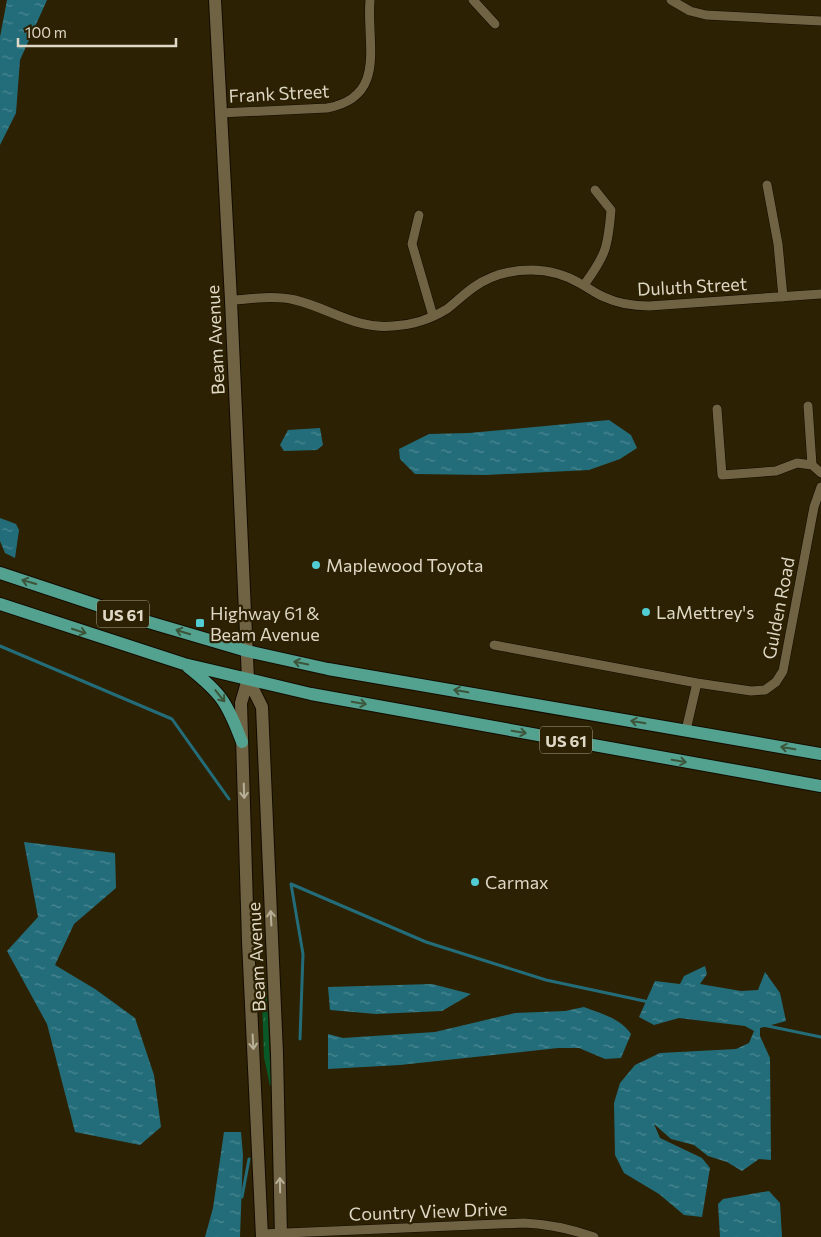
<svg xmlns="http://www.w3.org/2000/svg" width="821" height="1237" viewBox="0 0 821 1237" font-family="Commissioner,sans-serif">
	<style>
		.grass { fill: url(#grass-tufts) }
		.water { fill: url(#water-ripples) }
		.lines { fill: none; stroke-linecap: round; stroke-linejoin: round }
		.stream { stroke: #236d7a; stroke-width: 3 }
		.street-casing { stroke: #130b00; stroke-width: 10 }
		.secondary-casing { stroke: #130b00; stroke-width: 14 }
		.primary-casing { stroke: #130b00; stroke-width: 14 }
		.street { stroke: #706344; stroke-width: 9 }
		.secondary { stroke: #706344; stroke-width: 12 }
		.primary { stroke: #53a28f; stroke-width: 12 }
		.oneway { stroke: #3c553a }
		.oneway2 { stroke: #b8af98 }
		.poi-dot { fill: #51ccd2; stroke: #2c2102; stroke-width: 2 }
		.labels { text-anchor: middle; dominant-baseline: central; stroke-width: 4.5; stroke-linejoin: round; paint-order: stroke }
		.shield { fill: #2c2102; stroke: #a9a18b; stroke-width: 1 }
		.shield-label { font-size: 16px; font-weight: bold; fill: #dfd8c6 }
		.street-label { font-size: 18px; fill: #dfd8c6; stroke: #2c2102 }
		.poi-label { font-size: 18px; fill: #dfd8c6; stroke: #2c2102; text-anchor: start }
	</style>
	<defs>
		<pattern id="grass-tufts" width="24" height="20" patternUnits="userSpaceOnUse" patternTransform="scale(1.25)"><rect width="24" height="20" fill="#095928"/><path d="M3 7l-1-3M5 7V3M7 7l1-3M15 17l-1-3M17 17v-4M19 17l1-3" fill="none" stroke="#2c7046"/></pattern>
		<pattern id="water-ripples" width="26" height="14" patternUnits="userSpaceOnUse" patternTransform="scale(1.25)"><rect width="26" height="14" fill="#236d7a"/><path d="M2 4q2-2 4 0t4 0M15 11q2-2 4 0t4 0" fill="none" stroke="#4d8891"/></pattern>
	</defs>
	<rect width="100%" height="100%" fill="#2c2102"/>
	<path class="grass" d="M261,975H265L266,977L271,1085L270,1086L264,1057Z"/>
	<path class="water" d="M7,0H47L20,60L16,113L0,145V37Z
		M609,420L631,435L637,448L620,459L589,470L486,475L415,474L400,459L399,449L429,434L469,433Z
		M320,428L323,445L317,450L284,451L280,445L288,430Z
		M0,518L16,524L19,530L15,558L5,553L0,541Z
		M24,842L115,853L116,888L74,924L55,965L95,989L135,1018L154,1075L161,1127L140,1145L75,1132L47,1024L7,951L38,917Z
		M705,966L707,974L700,984L741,991L758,990L765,972L780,993L786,1021L760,1028V1036L770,1058L771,1160L759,1159L742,1171L727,1162L708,1156L694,1145L671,1139L654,1124L660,1138L702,1158L710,1168L702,1217L684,1215L659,1194L624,1173L615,1155L614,1103L620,1083L635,1065L660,1053L736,1049L749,1043L754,1031L745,1026L679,1018L654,1025L639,1017L655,981L680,984L684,976Z
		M432,984L471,994L442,1011L376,1014L330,1010L328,987Z
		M584,1007C602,1014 620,1018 631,1034L621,1058L605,1059L579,1048H558L400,1065L328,1069V1034L343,1038L435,1032L515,1013L565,1011Z
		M224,1132H241L243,1155L240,1237H205L213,1208Z
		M769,1191L780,1203L782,1237H720L718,1204L723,1199Z"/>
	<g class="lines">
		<path class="stream" d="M0,646L172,719L229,799
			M291,884L426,942L546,980L649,1002
			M291,884L303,954L300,1039
			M763,1025L821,1037
			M242,1197L249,1159"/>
		<g class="street-casing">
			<path id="street" d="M473,0L495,24
				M671,0L690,11L706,15L821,21
				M220,113L327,108C388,97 366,43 370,0
				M767,185L778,244L783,297
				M419,215L412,244L433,316
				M584,285C606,255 608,247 611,210L595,190
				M231,300C252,299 274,295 295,300C329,308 357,330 393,326C412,325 431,319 447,309C456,302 464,294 474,287C490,276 511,270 531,270C548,270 566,275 581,284C589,288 596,294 604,297C619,304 633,306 649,306L821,294
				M808,406L812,465
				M717,409L722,475L776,471L797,463L812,465L821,473
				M494,645L697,683L751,691L765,690L776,682L783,671L814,507L821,487
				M686,730L697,683
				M262,1234L524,1223C549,1224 571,1229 594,1237"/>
		</g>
		<g class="secondary-casing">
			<path id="secondary" d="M215,0L231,300L248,679L241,703L248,941L262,1237
				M248,679L262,707L277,1054L281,1237"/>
		</g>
		<g class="primary-casing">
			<path id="primary" d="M0,573L145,621L247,651L328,669L821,754
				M0,604L184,664L311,694L821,786
				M188,667C221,693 227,702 242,742"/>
		</g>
		<use href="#street" class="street"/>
		<use href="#secondary" class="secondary"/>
		<use href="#primary" class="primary"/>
	</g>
	<defs><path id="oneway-shaft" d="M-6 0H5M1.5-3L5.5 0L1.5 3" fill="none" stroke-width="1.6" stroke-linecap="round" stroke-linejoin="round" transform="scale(1.25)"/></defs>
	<g class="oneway">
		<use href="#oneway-shaft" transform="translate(29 582) rotate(-164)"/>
		<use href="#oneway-shaft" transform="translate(79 631) rotate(18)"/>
		<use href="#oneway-shaft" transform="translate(183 632) rotate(-163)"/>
		<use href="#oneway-shaft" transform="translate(301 663) rotate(-168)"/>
		<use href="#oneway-shaft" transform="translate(461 691) rotate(-170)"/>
		<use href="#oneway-shaft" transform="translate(220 696) rotate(51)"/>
		<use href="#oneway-shaft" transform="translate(359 703) rotate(10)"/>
		<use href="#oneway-shaft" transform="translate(638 722) rotate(-170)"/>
		<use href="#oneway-shaft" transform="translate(519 732) rotate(10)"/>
		<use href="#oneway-shaft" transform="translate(788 748) rotate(-170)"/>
		<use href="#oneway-shaft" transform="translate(679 761) rotate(10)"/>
	</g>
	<g class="oneway2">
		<use href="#oneway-shaft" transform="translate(244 791) rotate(88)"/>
		<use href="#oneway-shaft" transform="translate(271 918) rotate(-93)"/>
		<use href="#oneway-shaft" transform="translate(253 1042) rotate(87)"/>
		<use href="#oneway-shaft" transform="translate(280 1185) rotate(-91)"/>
	</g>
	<g class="poi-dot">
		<circle cx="316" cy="565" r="5"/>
		<circle cx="646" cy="612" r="5"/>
		<rect x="195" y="618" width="10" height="10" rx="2.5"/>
		<circle cx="475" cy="882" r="5"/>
	</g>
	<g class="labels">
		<g class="shield">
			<rect x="97" y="600.5" width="52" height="27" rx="4"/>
			<rect x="540" y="726.5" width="52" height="27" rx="4"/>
		</g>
		<g class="shield-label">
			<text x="123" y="614">US 61</text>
			<text x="566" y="740">US 61</text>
		</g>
		<g class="street-label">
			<text transform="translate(279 93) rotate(-3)">Frank Street</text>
			<text transform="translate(692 286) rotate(-3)">Duluth Street</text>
			<text transform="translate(215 340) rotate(-93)">Beam Avenue</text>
			<text transform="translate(778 608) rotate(-79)">Gulden Road</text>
			<text transform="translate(256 957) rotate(-93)">Beam Avenue</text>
			<text transform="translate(428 1211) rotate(-2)">Country View Drive</text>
		</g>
		<g class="poi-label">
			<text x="326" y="565">Maplewood Toyota</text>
			<text x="656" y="612">LaMettrey's</text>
			<text x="210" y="613">Highway 61 &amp;<tspan x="210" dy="21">Beam Avenue</tspan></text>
			<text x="485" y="882">Carmax</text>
		</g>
	</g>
	<path d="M18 38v8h158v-8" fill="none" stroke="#dfd8c6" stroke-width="2.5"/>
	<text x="25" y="38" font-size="15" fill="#dfd8c6" stroke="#2c2102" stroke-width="4" paint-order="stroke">100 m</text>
</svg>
